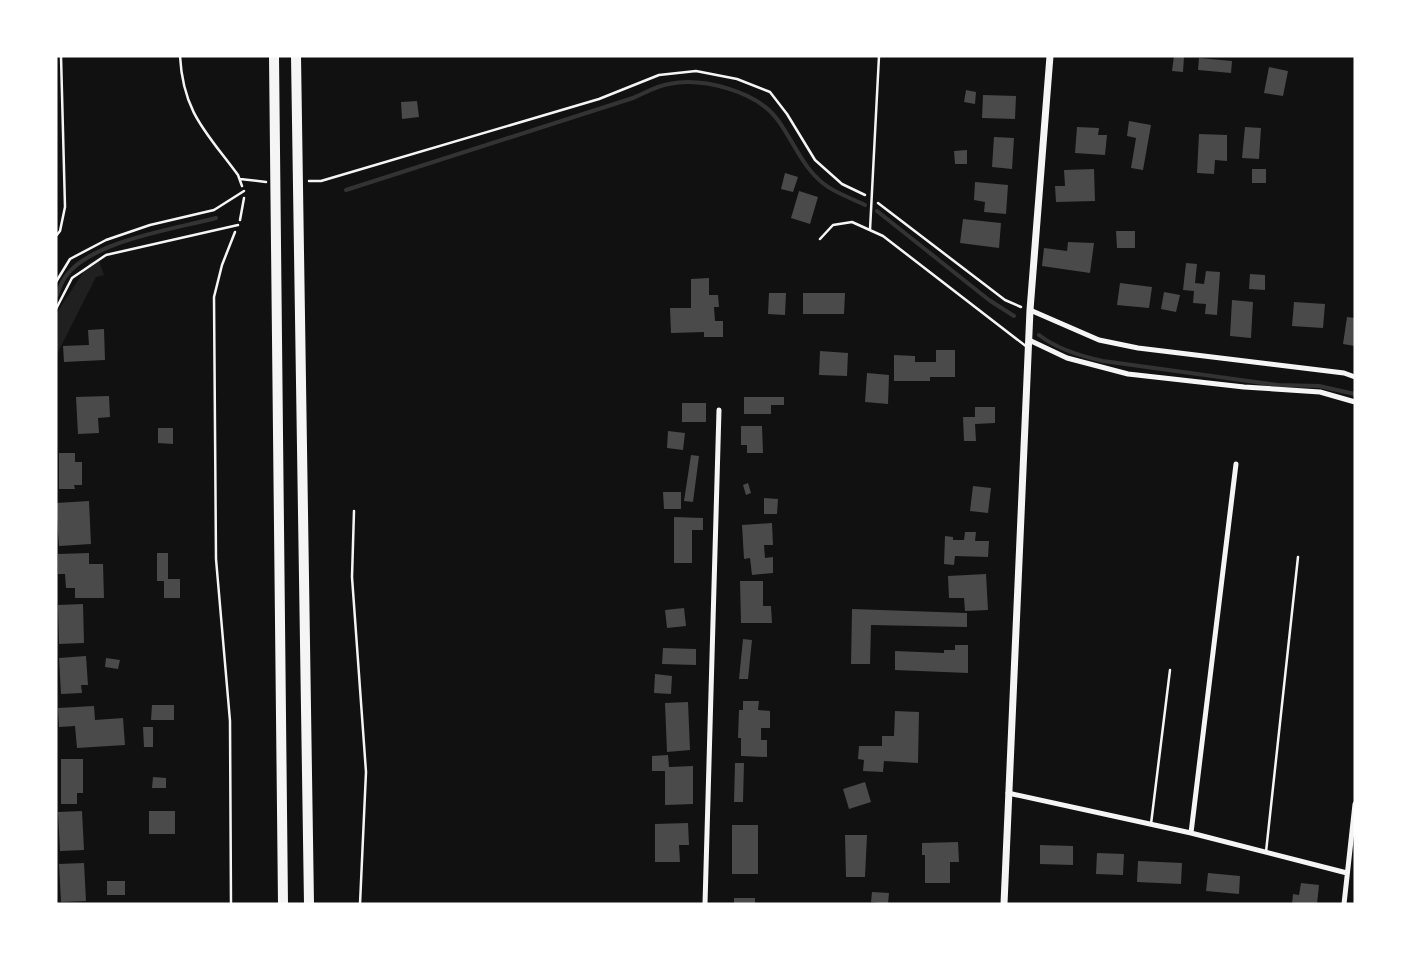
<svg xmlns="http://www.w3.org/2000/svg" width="1411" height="960" viewBox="0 0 1411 960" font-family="'Work Sans',sans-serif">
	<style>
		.green { fill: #202020 }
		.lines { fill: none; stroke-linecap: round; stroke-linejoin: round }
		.stream { stroke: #333; stroke-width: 4 }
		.building { fill: #4a4a4a }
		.path { stroke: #f5f5f5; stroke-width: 2.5 }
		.service { stroke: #f5f5f5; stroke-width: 2.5 }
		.minor { stroke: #f5f5f5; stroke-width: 5 }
		.tertiary { stroke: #f5f5f5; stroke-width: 7 }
		.motorway { stroke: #f5f5f5; stroke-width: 10 }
	</style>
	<rect width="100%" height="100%" fill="#111"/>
	<path class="green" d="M99,261L104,275L96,277L56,356V314L90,262Z"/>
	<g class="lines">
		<path class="stream" d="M346,190L633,98C645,93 656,86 669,84C702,77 756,91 777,119C793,140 802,167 824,184C835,193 851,198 865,205
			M877,211L989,300L1014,316
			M56,297C59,291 61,282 66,276C91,241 175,229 216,218
			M1039,335C1057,349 1080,356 1103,361L1278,385L1319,386L1355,394"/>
	</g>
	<path class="building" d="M1174,56L1184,57L1183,72L1172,71Z
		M1199,58L1232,61L1231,73L1198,70Z
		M1269,67L1288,71L1283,96L1264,93Z
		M966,90L976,92L975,104L964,102Z
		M983,95L1016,96L1015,119L982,118Z
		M417,101L419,117L402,119L401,102Z
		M1129,121L1151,125L1143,170L1131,168L1136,138L1127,136Z
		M1077,127L1099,128L1098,135H1107L1105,155L1075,153Z
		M1245,127L1261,128L1259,159L1242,158Z
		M1199,134L1227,135V161L1215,160L1214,174L1197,173Z
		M994,137L1014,138L1012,169L992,167Z
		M967,150V164H955L954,151Z
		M1094,169L1095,201L1056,202L1055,186H1065L1064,170Z
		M1252,169H1266V183H1252Z
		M785,173L798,177L793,192L781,189Z
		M975,182L1008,185L1006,214L984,212L985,202L974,200Z
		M799,191L818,197L810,224L791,218Z
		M963,219L1001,223L999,248L960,243Z
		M1116,231H1135V248H1117Z
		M1068,242L1094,243L1090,273L1042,266L1044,248L1067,251Z
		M1186,263L1197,264L1195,283L1204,284L1206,271L1220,272L1217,315L1205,314L1206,304L1193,303L1194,291L1183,290Z
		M1250,274L1265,275V290L1249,289Z
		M709,278V295H718L719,307H714L715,321H723V337H704V332L671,333L670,308H691V279Z
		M1120,283L1152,287L1149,308L1117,305Z
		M1164,292L1180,295L1176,312L1161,309Z
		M769,293H786L785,315L768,314Z
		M803,293H845L844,314H803Z
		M1232,300L1253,302L1251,338L1230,336Z
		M1294,302L1325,304L1323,328L1292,326Z
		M1347,317L1355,318V346L1343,344Z
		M104,329L105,360L64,362L63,346L89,345L88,330Z
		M936,350H955V377H930V381H894V355L915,356V362H936Z
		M820,351L848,353L847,376L819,375Z
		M867,373L889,375L888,404L865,402Z
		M109,396L110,417L98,418L99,433L78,434L76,397Z
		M744,397H784V405H771V414H744Z
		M682,403H706V422H682Z
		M975,407H995V423L975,424L976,441H964L963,417H975Z
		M741,426H762L763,453H747V445H741Z
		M158,428H173V444L158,443Z
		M668,431L685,433L683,450L667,448Z
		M59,453H75V462H82V485H74L75,489H59Z
		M691,455L699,456L693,502L684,501Z
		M748,483L751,493L746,495L743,485Z
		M973,486L991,488L988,513L970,511Z
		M663,492H681V509H664Z
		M764,498L778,499L777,514H764Z
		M89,501L91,544L59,546L56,503Z
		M674,517L703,518V530H692V563H674Z
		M772,523L773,545H764L765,558L773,557V573L752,575L750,558L744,559L742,525Z
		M965,532H976L975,541H989L988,557L955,556L954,565L944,564L945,536L953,537V540H964Z
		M89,553V564H103L104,598H75V588H66L65,574H58V554Z
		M157,553H168V579H180V598H164V581H157Z
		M986,574L988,610L965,611L964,598H949L948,576Z
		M740,581H763V606H771L772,623H741Z
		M83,604L84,643L59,644L58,605Z
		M684,608L686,626L667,628L665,610Z
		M852,609L967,613V627L871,625L870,664H851Z
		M743,639L752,640L748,679H739Z
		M955,645H968V673L895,670V651L944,653V650H955Z
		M663,648L696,649V665L662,664Z
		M86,656L88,685H81L82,693L61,694L59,658Z
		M106,658L120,660L118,669L105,667Z
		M655,674L672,676L671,694L654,693Z
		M743,701H759L758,710L770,711V728H761V740H767V757L741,756V738H738L739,710H743Z
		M688,702L690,750L667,752L665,703Z
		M152,705H174V720H151Z
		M94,706L95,720L123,718L125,745L77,748L75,726L59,727L58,708Z
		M895,711L919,712L918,763L884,761L883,772L863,771L864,760L858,759L859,746H882V736H894Z
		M143,727H153V747H144Z
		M668,755L669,767L693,766V804L665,805V771H652V756Z
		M61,759H83V793H77V804H61Z
		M735,763H744L743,802H734Z
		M153,777L166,778V788H152Z
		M865,782L871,802L849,809L843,789Z
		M82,811L84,850L60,851L58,812Z
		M149,811H175V834H149Z
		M688,823L689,845H679L680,862H655V824Z
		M732,825H758V874H732Z
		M845,835H867L865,877H846Z
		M958,842L959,862H950V883H925V855H922V843Z
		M1040,845L1073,846V865L1040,864Z
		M1097,853L1124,854L1123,875L1096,874Z
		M1138,861L1182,863L1181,884L1137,882Z
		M84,863L86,901L61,902L59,864Z
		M1208,873L1240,876L1239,894L1206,891Z
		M107,881H125V895H107Z
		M1301,883L1319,885L1317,904H1292L1293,894L1299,895Z
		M872,892L889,893L888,904L871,902Z
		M734,898H755V904H734Z"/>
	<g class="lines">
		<path class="path" d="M180,56C183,113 207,133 238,175L242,186
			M240,179L266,182
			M309,181H321L599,99L659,75L696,71L737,79L770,92L787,114L815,160L842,184L865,195
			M878,203L1005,300L1021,307
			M240,220L244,198
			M354,511L352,577L366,772L360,904
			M231,904L230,721L216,559L214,297L222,265L235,232"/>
		<path class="service" d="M870,230L879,56
			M56,236L60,231L65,207L61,56
			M820,239L833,225L852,222L883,236L1027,347
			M56,282L70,259L106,240L150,225L214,210L244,191
			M56,309L72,278L106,255L238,225
			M1151,824L1170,670
			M1266,852L1298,557"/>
		<path class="minor" d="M1030,310L1099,340L1138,348L1344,373L1355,377
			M1029,340L1067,358L1128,374L1244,387L1320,392L1355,402
			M1008,793L1191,833L1347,873
			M1191,833L1236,464
			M705,904L719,410
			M1344,904L1355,804"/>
		<path class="tertiary" d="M1004,904L1030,310L1050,56"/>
		<path class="motorway" d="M274,56L283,904
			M296,56L309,904"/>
	</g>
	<rect width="1411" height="960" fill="none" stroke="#ffffff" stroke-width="115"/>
</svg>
